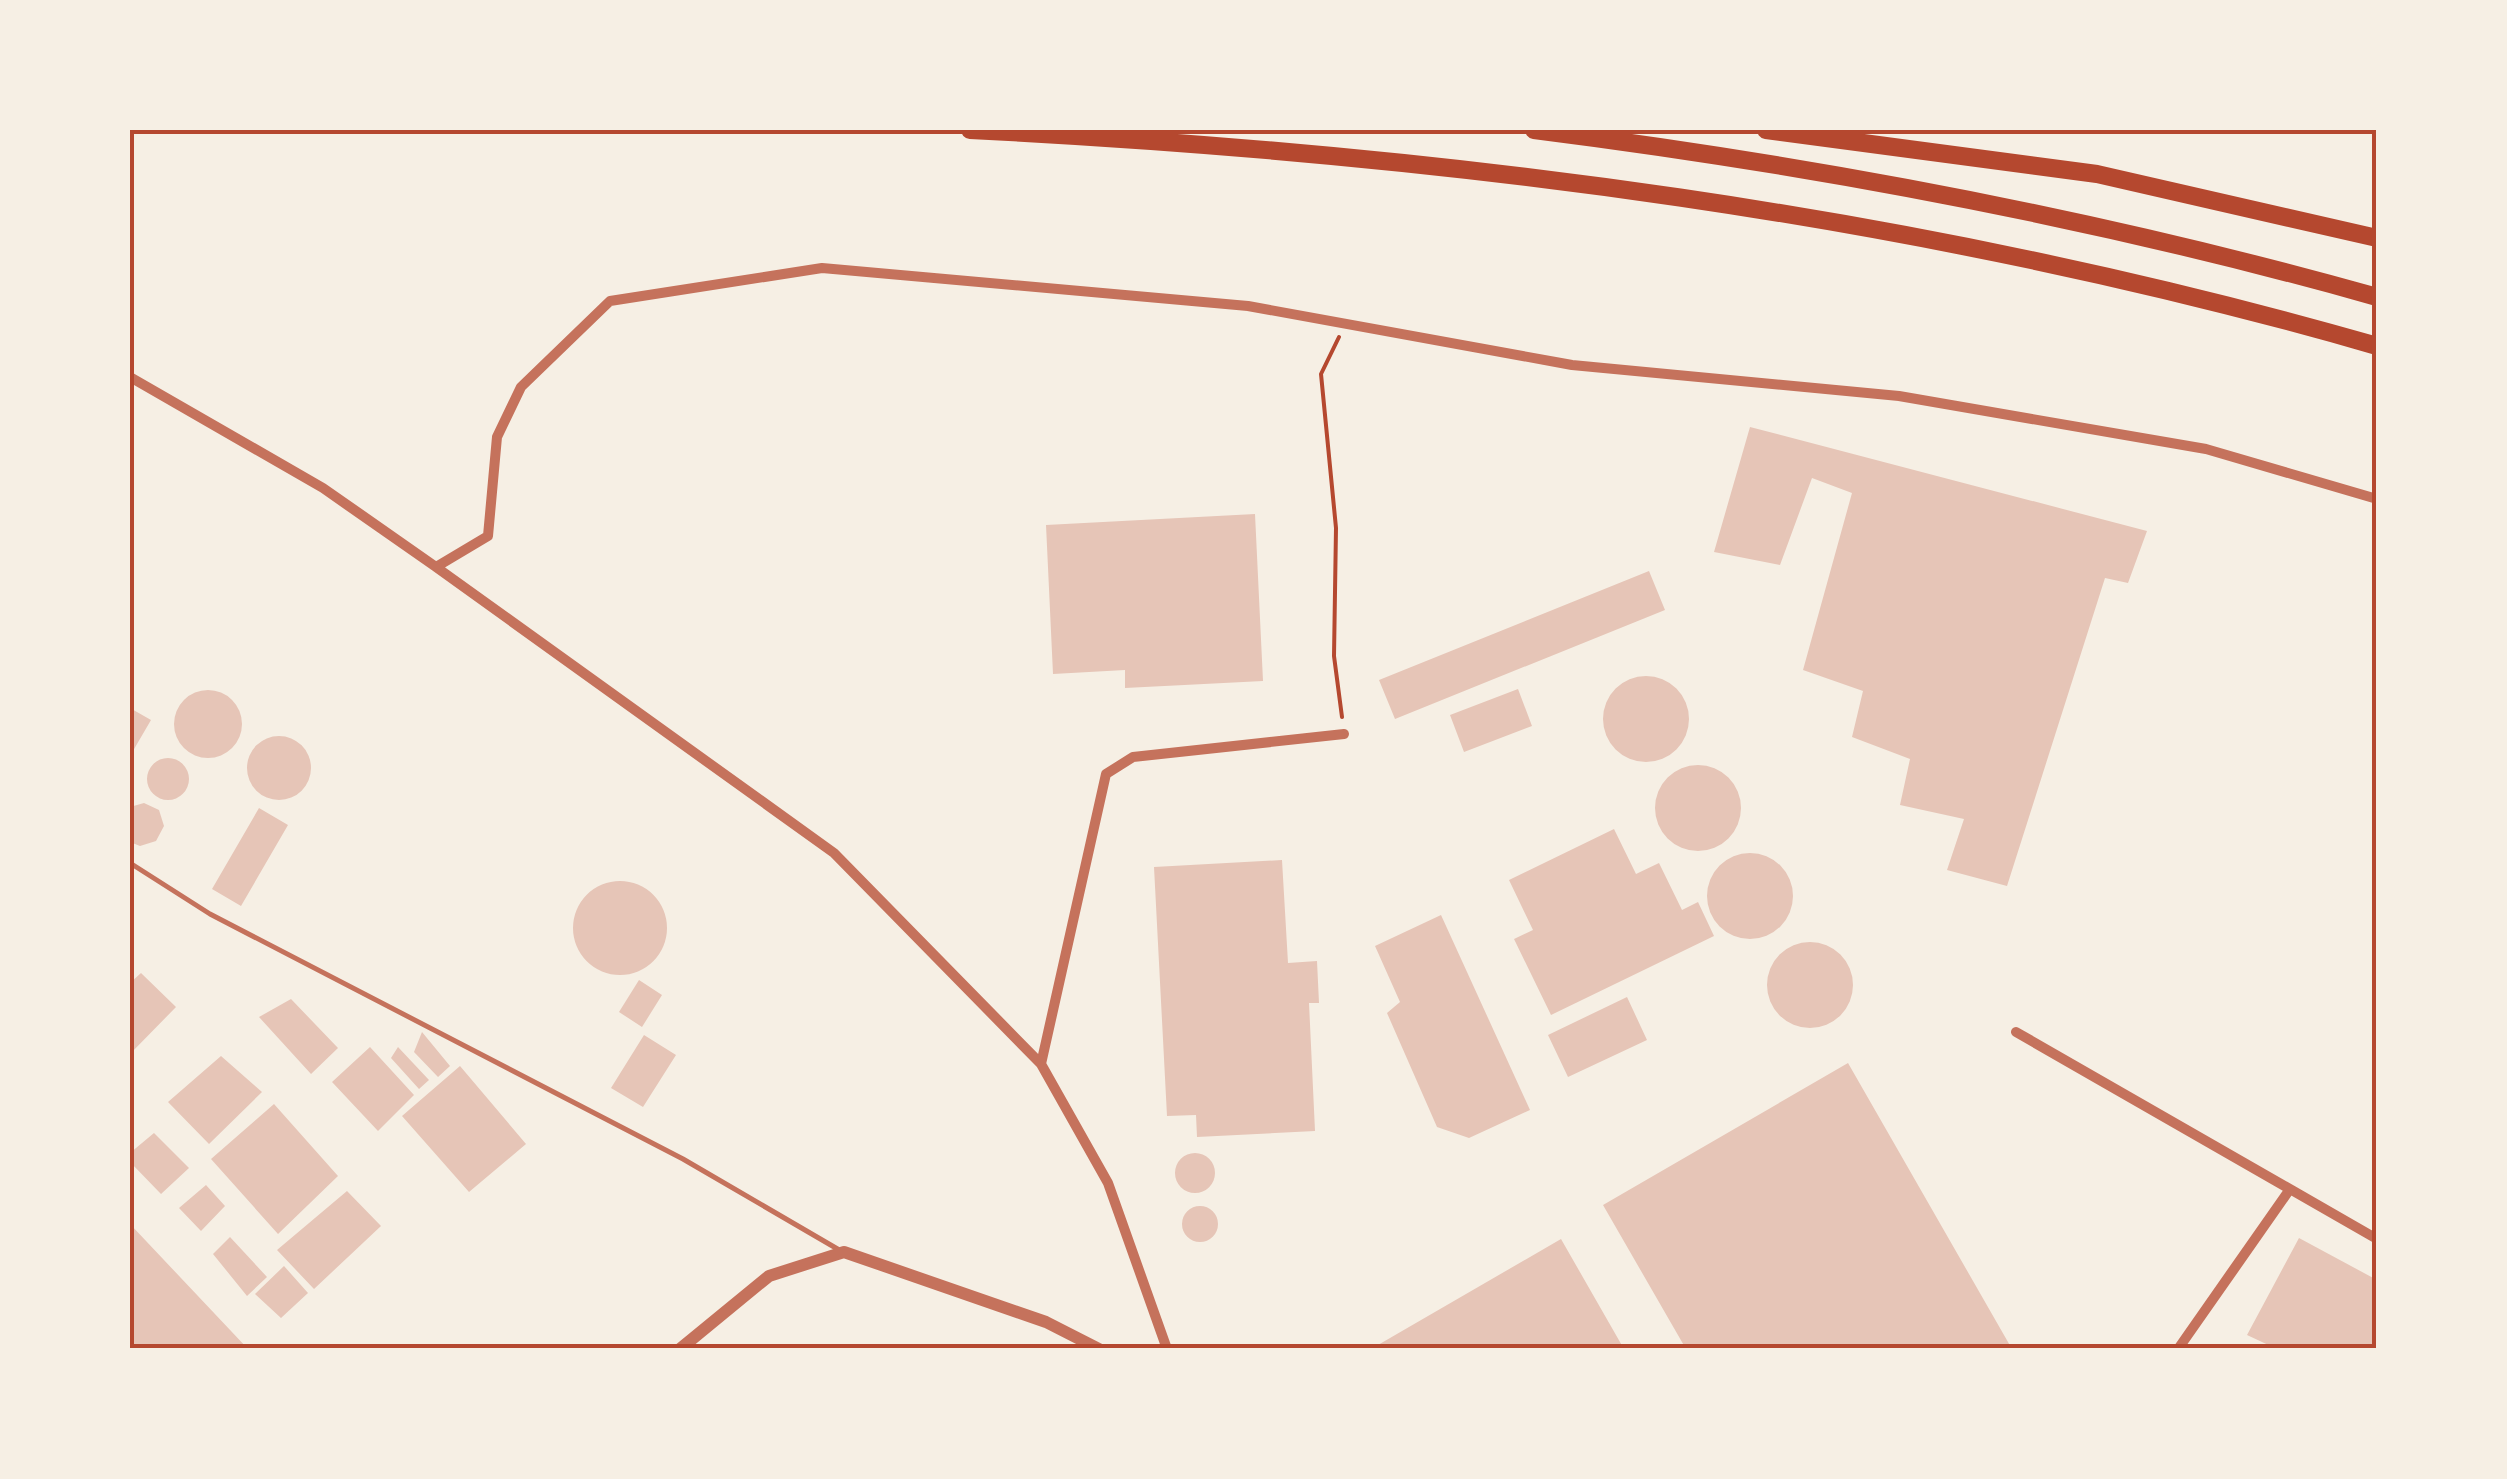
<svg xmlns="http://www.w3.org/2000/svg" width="2507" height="1479" viewBox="0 0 2507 1479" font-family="Literata,serif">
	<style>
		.building { fill: #e6c5b7 }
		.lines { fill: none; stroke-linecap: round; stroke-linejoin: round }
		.path { stroke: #b5482f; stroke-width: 4 }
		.service { stroke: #c5725c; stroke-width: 5 }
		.minor { stroke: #c5725c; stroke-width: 10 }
		.tertiary { stroke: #c5725c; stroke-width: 12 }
		.motorway { stroke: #b5482f; stroke-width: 18 }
		.neatline { fill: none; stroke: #b5482f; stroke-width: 4 }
	</style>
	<rect width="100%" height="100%" fill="#f6efe4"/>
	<path class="building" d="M1750,427L2147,531L2128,583L2105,578L2007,886L1947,870L1964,819L1900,805L1910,759L1852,737L1863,691L1803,670L1852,493L1812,478L1780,565L1714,552Z
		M1255,514L1263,681L1125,688V670L1053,674L1046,525Z
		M1649,571L1665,610L1395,719L1379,680Z
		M1603 719a43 43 0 1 1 86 0a43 43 0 1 1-86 0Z
		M1518,689L1532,726L1464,752L1450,715Z
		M174 724a34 34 0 1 1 68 0a34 34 0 1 1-68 0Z
		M130,708L151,720L130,756Z
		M247 768a32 32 0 1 1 64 0a32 32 0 1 1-64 0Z
		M147 779a21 21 0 1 1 42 0a21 21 0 1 1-42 0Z
		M1655 808a43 43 0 1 1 86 0a43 43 0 1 1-86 0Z
		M144,803L159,810L164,826L156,841L140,846L130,842V807Z
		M259,808L288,825L241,906L212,889Z
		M1614,829L1636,874L1659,863L1682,910L1698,902L1714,936L1551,1015L1514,939L1533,930L1509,880Z
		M1707 896a43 43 0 1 1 86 0a43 43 0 1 1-86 0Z
		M1282,860L1288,963L1317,961L1319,1003H1309L1315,1131L1197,1137L1196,1115L1167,1116L1154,867Z
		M573 928a47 47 0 1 1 94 0a47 47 0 1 1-94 0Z
		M1441,915L1530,1110L1469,1138L1437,1127L1387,1013L1400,1002L1375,946Z
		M1767 985a43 43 0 1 1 86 0a43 43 0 1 1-86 0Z
		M141,973L176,1007L130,1054V983Z
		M639,980L662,995L642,1027L619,1012Z
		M1627,997L1647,1040L1568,1077L1548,1035Z
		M291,999L338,1048L311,1074L259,1017Z
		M422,1032L450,1066L438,1077L414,1052Z
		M644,1035L676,1055L643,1107L611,1088Z
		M370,1047L414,1095L378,1131L332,1082Z
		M398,1047L429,1080L419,1089L391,1058Z
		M221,1056L262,1092L209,1144L168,1102Z
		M1848,1063L2012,1349H1686L1603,1205Z
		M460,1066L526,1144L469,1192L402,1116Z
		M274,1104L338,1176L278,1234L211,1159Z
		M154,1133L189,1168L161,1194L130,1162V1153Z
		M1175 1173a20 20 0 1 1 40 0a20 20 0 1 1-40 0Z
		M206,1185L225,1206L201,1231L179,1208Z
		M347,1191L381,1226L314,1289L277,1250Z
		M1182 1224a18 18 0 1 1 36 0a18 18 0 1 1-36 0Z
		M130,1224L248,1349H130Z
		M230,1237L267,1277L247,1296L213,1254Z
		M2299,1238L2377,1280V1349H2277L2247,1335Z
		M1561,1239L1624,1349H1371Z
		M284,1266L308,1293L281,1318L255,1294Z"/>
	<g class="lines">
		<path class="path" d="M1339,337L1321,374L1336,528L1334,656L1342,717"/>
		<path class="service" d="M130,863L210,914L683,1159L841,1251"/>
		<path class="minor" d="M130,377L323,488L436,567L488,536L497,437L521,387L610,301L822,268L1248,306L1572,365L1899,396L2206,449L2377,499
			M436,567L834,853L1041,1064
			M2016,1032L2377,1239
			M1167,1349L1108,1183L1041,1064L1106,774L1133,757L1344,734
			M2178,1349L2290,1189"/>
		<path class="tertiary" d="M680,1349L769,1276L844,1252L1046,1322L1099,1349"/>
		<path class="motorway" d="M970,130C1445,154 1919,214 2377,346
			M1534,130C1819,166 2100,219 2377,297
			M1766,130L2097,174L2377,238"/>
	</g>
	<rect width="2507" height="1479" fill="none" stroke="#f6efe4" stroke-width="265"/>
	<rect x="132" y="132" width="2242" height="1214" class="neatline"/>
</svg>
